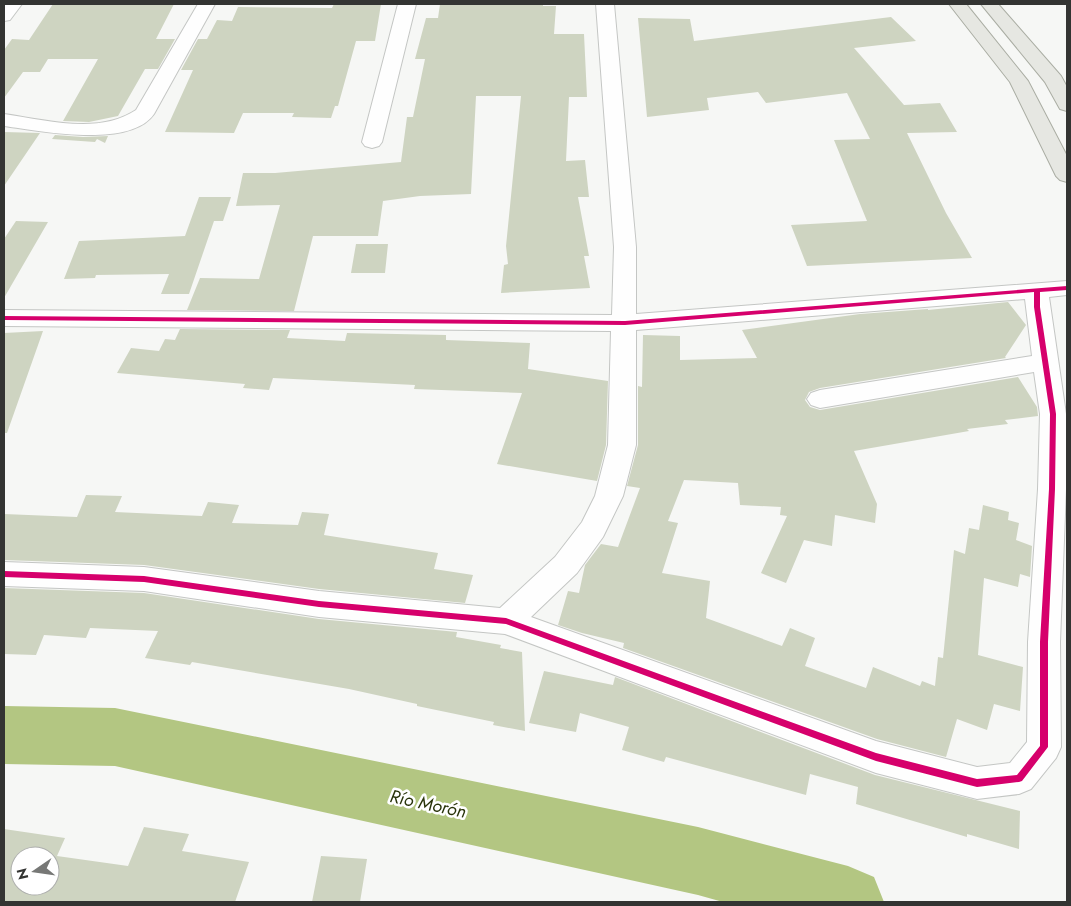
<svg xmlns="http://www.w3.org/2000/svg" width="1071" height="906" viewBox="0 0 1071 906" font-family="Jost,sans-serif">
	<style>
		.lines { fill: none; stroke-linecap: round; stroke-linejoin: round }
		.river { fill: #b3c682; fill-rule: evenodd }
		.building { fill: #ced4c1; fill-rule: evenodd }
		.minor-casing { stroke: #c4c6c4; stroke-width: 2 }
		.primary-casing { stroke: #aaada3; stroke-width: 2 }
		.minor { fill: #fefefe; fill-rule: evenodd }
		.primary { fill: #e6e7e2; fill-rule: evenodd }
		.cycleway-casing { stroke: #fff; stroke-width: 3 }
		.cycleway { fill: #d6006c; fill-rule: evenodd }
		.labels { text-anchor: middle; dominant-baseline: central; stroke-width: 5; stroke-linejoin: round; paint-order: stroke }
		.near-water-label { font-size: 18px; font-style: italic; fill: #29340a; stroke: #fff }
	</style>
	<rect width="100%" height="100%" fill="#f6f7f5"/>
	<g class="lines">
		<path class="river" d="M4,706L115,708L698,827L848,866L874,877L884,902H723L698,895L115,766L4,764Z"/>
	</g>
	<path class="building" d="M53,4H174L156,39H175L158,69H145L118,116L89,122L63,121L98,59H48L40,72H23L4,98V50L12,39L29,40Z
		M334,4H381L375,41H356L338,106H335L331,118L292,117L294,113H243L234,133L165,132L193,70H181L198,39H207L217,20L232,21L238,7L332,8Z
		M440,4H543V6H556L554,34H584L587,97H569L566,161L585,160L589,197H578L589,256H584L590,288L501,293L504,265L508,264L506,246L521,96H476L471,194L420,196L383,201L378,236H313L294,311L187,310L200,278L259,279L280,205L236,206L243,173H275L401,162L407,117H413L425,59H415L426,18H438Z
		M891,17L916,41L854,48L904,105L940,103L957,132L907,133L946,213L972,258L807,266L791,225L867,221L834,140L870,139L847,93L766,103L758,92L707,98L709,110L647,117L638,18L690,19L694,41Z
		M4,132L40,133L4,186Z
		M55,135L83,137L108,136L105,143L97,139L95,142L52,139Z
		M199,197H231L223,221H214L189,294H161L169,274L96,275L95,278L64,279L79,241L185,236Z
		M16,221L48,222L4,298V239Z
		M356,244H388L385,273H351Z
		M1008,302L1026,325L1005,357L1006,358L820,388L809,392L805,400L810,407L820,410L1018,377L1037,407L1038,416L1005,420L1008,424L967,429L969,431L854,451L877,504L875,523L835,515L832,546L804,540L786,583L761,573L787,516L780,515L781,507L740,505L738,483L684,480L668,521L678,523L662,573L710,581L706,618L782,646L790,628L815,638L805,666L866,688L873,667L920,686L922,681L935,686L938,657L943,658L954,550L965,554L969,528L979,530L983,505L1009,512L1008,520L1019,523L1016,540L1032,546L1030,577L1020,574L1018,587L984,578L978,655L1023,667L1020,711L994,704L987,730L957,719L946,757L877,739L623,648L624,643L582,633L558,625L568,591L579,593L585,565L601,544L618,547L640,488L627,486L638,445V386L642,387L643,335L680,336V360L757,358L742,330L860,314L928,309V310Z
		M180,329L290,330L287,338L345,341L347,333L446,335V340L530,343L528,369L608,381L606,445L597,481L497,464L522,393L414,389L415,385L273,378L269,390L243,388L245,384L117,373L131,348L159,351L165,339L175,340Z
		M43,331L7,433H4V333Z
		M86,495L122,496L115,512L202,516L208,502L239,505L232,523L298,525L302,512L329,514L324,535L438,553L434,569L473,575L465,603L319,589L144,565L4,560V514L77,517Z
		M4,588L144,593L319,619L457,632L456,637L501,645L500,648L522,652L525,731L493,725L494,722L417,706V704L349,689L192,662L190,665L145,658L158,631L90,628L86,638L44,635L36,655L4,654Z
		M544,671L613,685L615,677L875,775L1020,811L1019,849L967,834V837L856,804L858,787L810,774L806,795L666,757L664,762L622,750L629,727L580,713L576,732L529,723Z
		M144,827L189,834L182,851L249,862L235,902H4V829L65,838L57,856L128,866ZM20,856H50V886H20Z
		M321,856L367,859L360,902H312Z"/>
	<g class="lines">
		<g class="minor-casing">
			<path id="minor" d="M4,4H22L10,20L4,21Z
				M198,4H215L154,114C130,149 40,131 4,126V114C46,120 99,135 136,110Z
				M398,4H416L382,142L379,146L372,148L365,146L362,142Z
				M596,4H614L636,247V314L1067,281V295L1049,297L1066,414V489L1060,642L1061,747L1056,758L1031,789L1019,794L977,799L876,773L505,634L319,617L144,591L4,586V562L144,567L319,591L500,608L555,557L582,522L595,496L608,445L611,331L4,326V310L612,315L614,247ZM1025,299L1032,356L820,390L811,393L807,399L811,405L820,408L1034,372L1040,414L1038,489L1028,642L1027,742L1010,763L977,767L876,741L531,617L577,573L603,537L623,496L636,445V330Z"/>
		</g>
		<g class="primary-casing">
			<path id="primary" d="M949,4H966L1028,81L1067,156V182L1060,180L1056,176L1010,82Z
				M981,4H998L1061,76L1067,87V111L1060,109L1045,82Z"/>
		</g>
		<use href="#minor" class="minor"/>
		<use href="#primary" class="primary"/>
		<g class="cycleway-casing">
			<path id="cycleway" d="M1067,286V290L1040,292V307L1056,414L1055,489L1048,642V747L1022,781L1019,782L977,787L876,761L506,624L319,607L144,582L4,577V571L144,576L319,601L506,618L876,753L977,779L1017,775L1040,746V642L1049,489L1050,414L1034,307V292L625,325L4,320V316L625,321Z"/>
		</g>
		<use href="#cycleway" class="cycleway"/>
	</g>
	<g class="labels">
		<g class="near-water-label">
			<text transform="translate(428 804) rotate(12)">Río Morón</text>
		</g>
	</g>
	<rect width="1071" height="906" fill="none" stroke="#333432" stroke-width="10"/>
	<g transform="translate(35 871) rotate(257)"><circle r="24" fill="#ffffff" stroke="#adaead"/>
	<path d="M0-4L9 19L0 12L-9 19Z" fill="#777876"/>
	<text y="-8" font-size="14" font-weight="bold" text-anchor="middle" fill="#333432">N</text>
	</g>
</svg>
